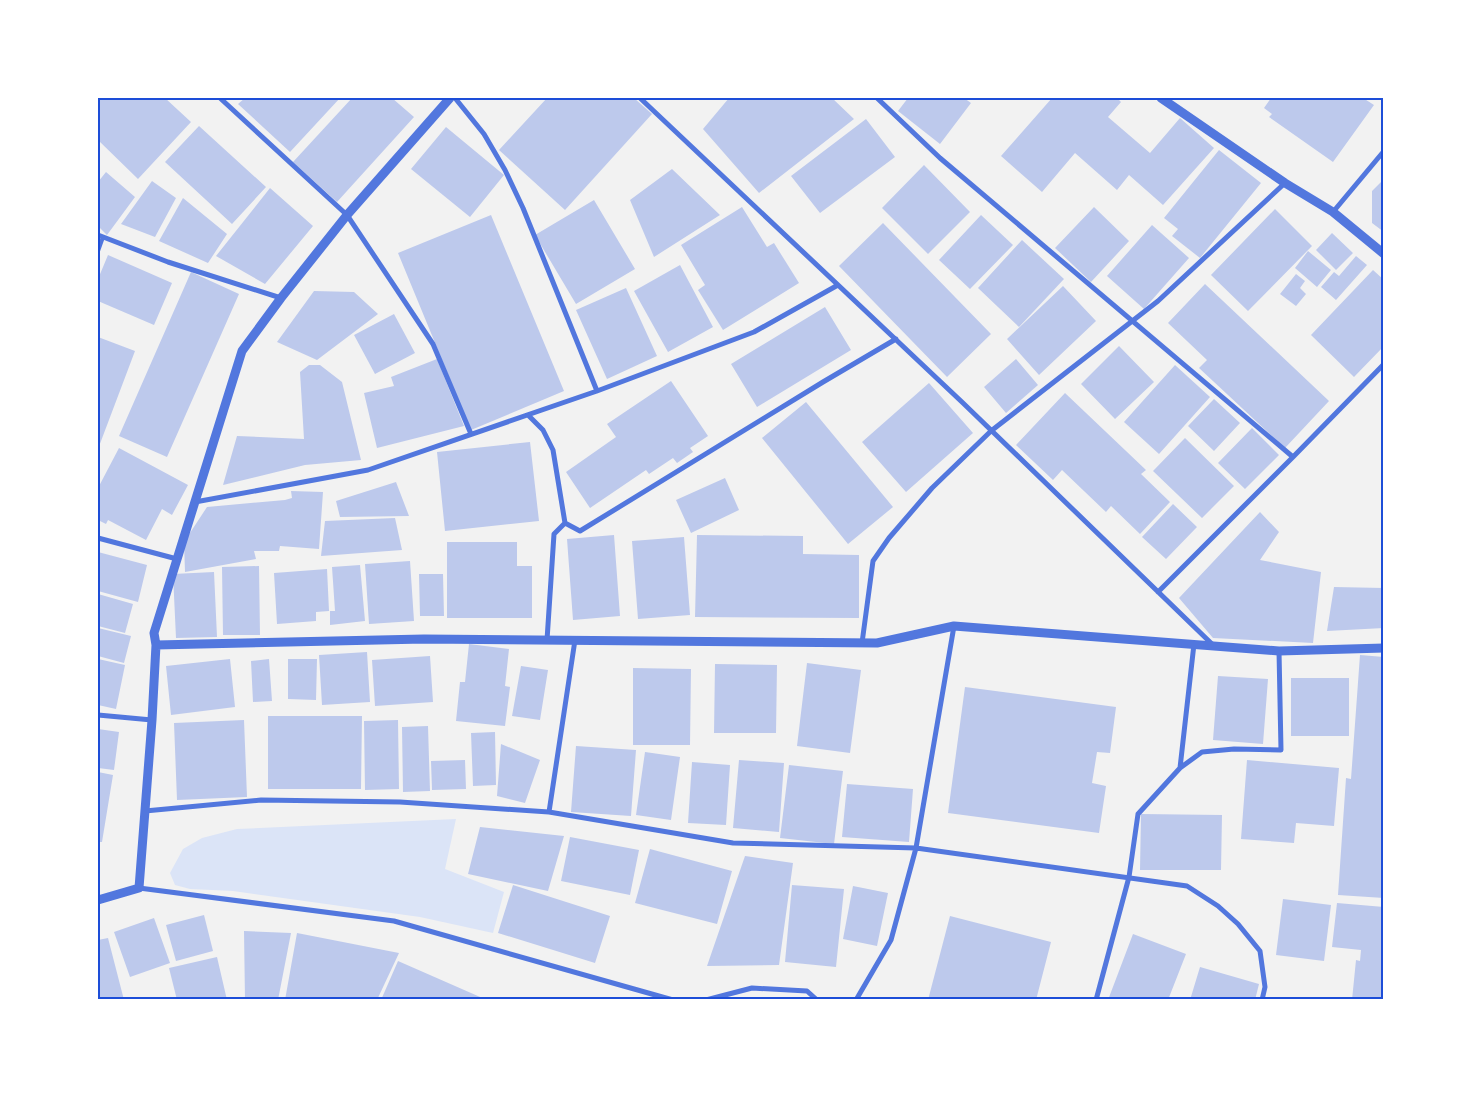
<svg xmlns="http://www.w3.org/2000/svg" width="1481" height="1097" viewBox="0 0 1481 1097" font-family="Jost,sans-serif">
	<style>
		.green { fill: #dbe4f7 }
		.building { fill: #bdc9ec }
		.lines { fill: none; stroke-linecap: round; stroke-linejoin: round }
		.service { stroke: #5277de; stroke-width: 4 }
		.minor { stroke: #5277de; stroke-width: 5 }
		.tertiary { stroke: #5277de; stroke-width: 9 }
		.neatline { fill: none; stroke: #1d4ed8; stroke-width: 2 }
	</style>
	<rect width="100%" height="100%" fill="#f2f2f2"/>
	<path class="green" d="M456,819L445,869L504,892L493,933L420,917L233,891L190,889L175,885L170,873L183,849L202,838L237,829Z"/>
	<path class="building" d="M98,98H165L191,122L138,179L98,140Z
		M245,98H340L290,152L238,104Z
		M352,98H365L368,100L370,98H392L414,117L337,202L293,162Z
		M547,98H634L652,114L565,210L499,150Z
		M729,98H832L854,119L759,193L703,129Z
		M908,98H964L971,103L940,144L898,111Z
		M1052,98H1117L1121,102L1108,117L1150,153L1180,118L1214,148L1163,205L1129,175L1117,190L1075,153L1042,192L1001,156Z
		M1271,98H1363L1374,105L1333,162L1269,117L1272,114L1264,108Z
		M866,119L895,157L820,213L791,176Z
		M199,126L266,187L232,224L165,162Z
		M446,127L504,175L470,217L411,169Z
		M1219,150L1261,183L1200,258L1172,236L1178,229L1164,218Z
		M924,165L970,212L928,254L882,208Z
		M672,169L720,215L654,257L630,200Z
		M106,172L135,197L107,235L98,226V182Z
		M1384,179V232L1372,223V191Z
		M152,181L176,198L155,237L121,224Z
		M270,188L313,226L265,284L216,256Z
		M183,198L227,234L208,263L159,241Z
		M594,200L635,269L576,304L535,235Z
		M742,207L767,247L774,243L799,283L723,330L698,290L705,285L681,245Z
		M1094,207L1129,241L1091,282L1055,248Z
		M1275,209L1312,246L1248,311L1211,275Z
		M491,215L564,391L471,430L398,253Z
		M981,215L1013,245L970,289L939,260Z
		M883,223L991,334L947,377L839,266Z
		M1152,225L1189,258L1144,309L1107,276Z
		M1332,233L1353,253L1336,270L1316,250Z
		M1022,240L1064,279L1019,327L978,288Z
		M1308,251L1331,270L1317,287L1295,268Z
		M108,255L172,283L154,325L98,301V279Z
		M1356,256L1367,265L1336,300L1321,287L1334,272L1339,276Z
		M680,265L713,327L668,352L634,291Z
		M1373,270L1384,280V346L1354,377L1311,335Z
		M191,272L239,294L167,457L119,436Z
		M1296,274L1305,281L1300,288L1306,294L1296,306L1280,294Z
		M1205,284L1329,401L1285,448L1199,368L1207,360L1168,323Z
		M1063,286L1096,321L1039,375L1007,339Z
		M626,288L657,356L607,379L576,310Z
		M314,291L354,292L378,314L317,360L277,342Z
		M825,307L851,350L757,407L731,364Z
		M394,314L415,353L375,374L354,335Z
		M98,337L135,351L98,449Z
		M1119,346L1154,382L1115,419L1081,384Z
		M437,359L464,426L377,448L364,393L394,386L391,377Z
		M1016,359L1038,385L1006,413L984,387Z
		M309,365H320L342,382L361,460L305,465L223,485L237,436L304,439L300,372Z
		M1175,365L1210,397L1159,454L1124,422Z
		M671,381L708,436L690,448L693,452L677,463L673,458L649,474L646,470L590,508L566,472L616,437L607,424Z
		M929,383L973,433L906,492L862,442Z
		M1065,393L1146,470L1141,474L1170,502L1140,534L1111,506L1106,512L1062,470L1053,480L1016,445Z
		M1214,399L1240,423L1214,451L1188,426Z
		M806,402L893,507L848,544L762,438Z
		M1252,428L1279,455L1245,489L1218,463Z
		M1185,438L1234,486L1202,518L1153,471Z
		M530,442L539,521L445,531L437,452Z
		M119,448L188,485L172,515L162,509L146,540L108,520L106,524L98,520V488Z
		M725,478L739,510L691,533L676,500Z
		M396,482L409,516L340,517L336,501Z
		M291,491L323,492L319,549L280,546L279,551H254L256,559L185,572L184,542L207,507L285,500L292,498Z
		M1173,504L1197,527L1166,559L1142,537Z
		M1260,512L1279,532L1260,560L1321,572L1313,643L1213,638L1179,598Z
		M395,518L402,550L321,556L325,521Z
		M614,535L620,616L573,620L567,539Z
		M697,535L803,536V554L859,555V618L695,617Z
		M684,537L690,615L638,619L632,541Z
		M447,542H517V566H532V618H447Z
		M98,552L147,565L138,602L98,591Z
		M410,561L414,621L369,624L365,564Z
		M360,565L365,621L330,625V611H335L332,567Z
		M259,566L260,635H223L222,567Z
		M327,569L329,611L316,612V621L277,624L274,573Z
		M214,572L217,637L176,638L173,574Z
		M419,574H443L444,616H420Z
		M1334,587L1384,588V628L1327,631Z
		M98,594L133,604L125,633L98,626Z
		M98,628L131,636L124,663L98,656Z
		M469,644L509,649L505,686L510,687L505,726L456,721L460,682H465Z
		M367,652L370,702L322,705L319,655Z
		M1360,655L1384,657V898L1338,895L1346,778L1351,779Z
		M430,656L433,702L375,706L372,660Z
		M98,659L125,665L116,709L98,705Z
		M230,659L235,707L171,715L166,666Z
		M269,659L272,701L253,702L251,661Z
		M288,659H317L316,700L288,699Z
		M807,663L861,670L850,753L797,746Z
		M715,664L777,665L776,733H714Z
		M521,666L548,670L540,720L512,716Z
		M633,668L691,669L690,745H633Z
		M1218,676L1268,679L1263,744L1213,740Z
		M1291,678H1349V736H1291Z
		M965,687L1116,707L1110,753L1097,752L1092,783L1106,786L1099,833L948,813Z
		M268,716H362L361,789H268Z
		M244,720L247,797L177,800L174,723Z
		M398,720L399,789L365,790L364,721Z
		M428,726L430,791L403,792L402,727Z
		M98,729L119,732L114,770L98,768Z
		M495,732L496,785L473,786L471,733Z
		M501,744L540,760L525,803L497,796Z
		M576,746L636,750L631,816L571,812Z
		M645,752L680,757L671,820L636,815Z
		M465,760L466,789L432,790L431,761Z
		M739,760L784,763L779,832L733,828Z
		M1247,760L1339,768L1334,826L1296,823L1294,843L1241,839Z
		M692,762L730,765L726,825L688,823Z
		M789,765L843,771L834,844L780,838Z
		M98,772L113,775L102,842H98Z
		M847,784L913,789L909,842L842,837Z
		M1141,814L1222,815L1221,870H1140Z
		M480,827L564,836L548,891L468,874Z
		M570,837L639,850L630,895L561,881Z
		M650,849L732,871L717,924L635,903Z
		M745,856L793,863L779,965L707,966Z
		M513,885L610,916L595,963L498,933Z
		M792,885L844,889L836,967L785,962Z
		M853,886L888,893L877,946L843,939Z
		M1283,899L1331,905L1324,961L1276,955Z
		M1337,903L1384,907V1000H1352L1356,960L1360,961L1361,950L1332,947Z
		M204,915L213,951L176,961L166,925Z
		M950,916L1051,942L1036,1000H928Z
		M154,918L170,963L130,977L114,932Z
		M244,931L291,933L278,1000H245Z
		M297,933L399,953L377,1000H285Z
		M1133,934L1186,954L1168,1000H1108Z
		M108,938L124,1000H98V940Z
		M217,957L227,1000H177L169,968Z
		M398,961L487,1000H381Z
		M1200,967L1259,984L1255,1000H1190Z"/>
	<g class="lines">
		<path class="service" d="M98,251L103,237"/>
		<path class="minor" d="M220,98L347,215L433,344L471,434
			M455,98L484,134L505,170L523,208L597,391
			M640,98L963,403L1213,645
			M877,98L940,158L1293,457L1384,364
			M1333,212L1384,151
			M98,235L168,262L281,298
			M528,415L543,430L553,450L565,523L554,534L547,640
			M195,502L368,470L597,391L754,332L838,285
			M565,523L580,531L823,382L896,339
			M98,538L177,559
			M1158,592L1293,457
			M862,643L873,561L889,538L932,488L991,431L1158,301L1285,183
			M98,715L152,720
			M1180,768L1202,752L1234,749L1281,750L1279,651
			M145,811L261,800L400,802L549,812L733,843L916,848L1187,886L1218,906L1238,924L1260,951L1265,987L1262,1000
			M549,812L575,640
			M139,888L394,921L673,1000
			M706,1000L752,988L807,991L817,1000
			M856,1000L891,940L916,848L954,626
			M1096,1000L1129,877L1138,814L1180,768L1194,644"/>
		<path class="tertiary" d="M1161,98L1285,183L1333,212L1384,254
			M156,645L424,639L877,643L954,626L1279,651L1384,648
			M98,900L139,888L152,720L156,645L154,633L242,351L281,298L347,215L450,98"/>
	</g>
	<rect width="1481" height="1097" fill="none" stroke="#ffffff" stroke-width="198"/>
	<rect x="99" y="99" width="1283" height="899" class="neatline"/>
</svg>
